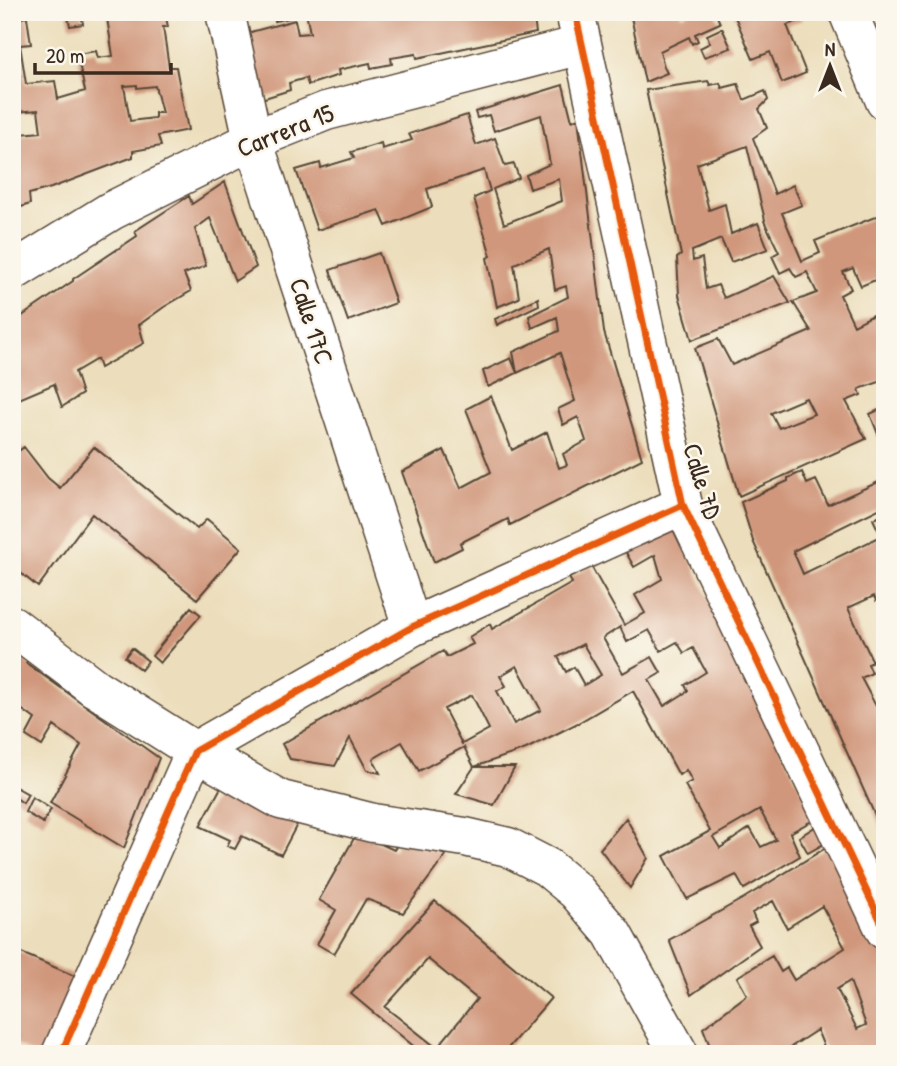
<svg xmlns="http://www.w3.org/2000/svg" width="897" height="1066" viewBox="0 0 897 1066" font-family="'Patrick Hand',sans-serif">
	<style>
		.building { fill: #d0977c; fill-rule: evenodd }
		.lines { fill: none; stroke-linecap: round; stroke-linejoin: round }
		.minor-casing { stroke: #564536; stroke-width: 41 }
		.minor { stroke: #fff; stroke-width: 38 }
		.cycleway-casing { stroke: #fbf7ec; stroke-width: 11 }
		.cycleway { stroke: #e8590c; stroke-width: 7 }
		.labels { text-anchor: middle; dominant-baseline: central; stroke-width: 5; stroke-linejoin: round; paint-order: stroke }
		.street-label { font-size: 26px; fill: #3b2a1e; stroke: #fbf7ec }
	</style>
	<rect width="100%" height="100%" fill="#fbf7ec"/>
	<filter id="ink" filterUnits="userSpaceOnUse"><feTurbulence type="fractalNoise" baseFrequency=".0143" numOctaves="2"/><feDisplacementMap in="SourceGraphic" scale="14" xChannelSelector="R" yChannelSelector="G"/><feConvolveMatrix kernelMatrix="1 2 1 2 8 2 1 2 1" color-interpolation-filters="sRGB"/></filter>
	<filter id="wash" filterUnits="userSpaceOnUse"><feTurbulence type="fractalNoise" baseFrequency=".00686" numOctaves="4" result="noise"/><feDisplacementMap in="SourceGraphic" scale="28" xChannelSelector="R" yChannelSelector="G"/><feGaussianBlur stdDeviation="1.57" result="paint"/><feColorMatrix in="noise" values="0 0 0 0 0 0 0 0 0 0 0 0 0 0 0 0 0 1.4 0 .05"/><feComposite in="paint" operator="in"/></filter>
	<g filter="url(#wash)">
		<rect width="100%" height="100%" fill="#ecdebc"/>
		<g id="blocks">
			<path class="building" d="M67,12H81L83,24L70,26Z
				M106,12H165L168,27H163L169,67H176L188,130L158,136L161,146L133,151V157L51,188L29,194L30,204L12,210V19L27,17L31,44L20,45L26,84L55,81L58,99L85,91L77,54L96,51L98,58L113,56ZM137,85V88L155,86L162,113H155V118L130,121L124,86ZM38,110L41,132L21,134L17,112Z
				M273,12H293L294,17L275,21Z
				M306,12H533L536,33L417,58L416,54L391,58L392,64L371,68L370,63L338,70L339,75L308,85L306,78L289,83L290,90L249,103L236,36L295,20L298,34L310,33Z
				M630,12H680L682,16L690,12H715L720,23L695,34L698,41L692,44L689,37L660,51L664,67L667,73L645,82Z
				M733,12H799L802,20L787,25L806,73L782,83L770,52L753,59Z
				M722,28L731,48L704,57L700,48L710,43L707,35Z
				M708,81L710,85L720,83L722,88L738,84L744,100L765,91L768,100L759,109L767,128L753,138L775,194L793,185L802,205L782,213L802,261L820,253L815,241L885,213V276L861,286L853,268L843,272L851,289L840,295L854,325L885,309V380L859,389L861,395L846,401L866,439L739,496L695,348L718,339L732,365L811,331L793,302L817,293L807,272L796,277L790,268L780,273L772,256L779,252L764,221L765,220L747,146L697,164L709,210L725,204L731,234L758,223L768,249L731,262L721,239L692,251L693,261L702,258L706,289L718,285L724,298L774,276L790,303L692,340L679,295L677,258L681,255L646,90ZM806,398L814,414L779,428L771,413Z
				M563,85L572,121L578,118L604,332L642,459L510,525L508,519L460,543L462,548L434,562L402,472L444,450L461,488L491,472L466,409L491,396L512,450L547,432L559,468L567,465L563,454L586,441L578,417L563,425L558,409L575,401L560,353L517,373L513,352L559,331L557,317L532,328L529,316L568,297L566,286L555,290L549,249L514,264L519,298L497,307L487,258L491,256L474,198L490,191L484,170L427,189L432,207L386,226L379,210L317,230L296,170L320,163L321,168L354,158L351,152L381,143L382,149L412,140L409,134L467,115L476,145L495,138L505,166L514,164L519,178L493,189L504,224L562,201L559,179L530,189L526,175L550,164L541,115L494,131L489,115L477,118L475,112Z
				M225,182L256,267L235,281L210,218L195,229L206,266L184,274L191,291L164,307L139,325L144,343L100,368L97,359L75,372L82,394L62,407L54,384L12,402V323L73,281V279L137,236L135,231L161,214L189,196L192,204Z
				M379,253L396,303L348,321L330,270Z
				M538,298L539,305L497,325L495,319Z
				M511,358L517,373L488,387L483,371Z
				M885,407V443L882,444L870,414Z
				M24,447L48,478L60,488L94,447L197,529L207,519L241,548L197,599L92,514L38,587L12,566V456Z
				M802,472L807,484L816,480L828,505L885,479V506L793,551L803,574L881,536L885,546V597L876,601L874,596L848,608L873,662L868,664L872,673L861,678L878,710L885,707V838L753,541L741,502L788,481V478Z
				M885,514V534L881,536L873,519Z
				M670,517L815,819L790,833L800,856L744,889L736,875L687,899L664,856L710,831L685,785L692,781L686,770L679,775L633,691L578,723L526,749L474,767H515L494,805L456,794L474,767L464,747L419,771L402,742L373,759L380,773L367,770L350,738L335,766L290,759L282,744L443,651L447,657L473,644L469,637L490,624L492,629L572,583L569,578L591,566L624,625L645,613L635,595L662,579L655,555L634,567L623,547ZM620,627L627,642L649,630L661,651L677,642L684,653L693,648L706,672L685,685L688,691L664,706L649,680L661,673L652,657L623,673L603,638ZM583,644L601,675L584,685L574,667L566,672L558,657ZM517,666L541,710L514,724L497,691L506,686L500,676ZM472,695L489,729L462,744L444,709ZM760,810L776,840L761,847L750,828L720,848L713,837Z
				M191,607L201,615L160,663L152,656Z
				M12,646L29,658L26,663L159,758L124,848L50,803L81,745L54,726L42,746L26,736L35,719L17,706L12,713Z
				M132,648L148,661L141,670L125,657Z
				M225,780L302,815L281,855L242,836L235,849L227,846L230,840L200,826Z
				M12,785L28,794L23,803L16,798L12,805Z
				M32,797L51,809L43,823L25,812Z
				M626,818L648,858L630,888L600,849Z
				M818,825L827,842L808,853L799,837Z
				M357,833L394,850L400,840L446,855L403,913L366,899L334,954L317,944L336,910L319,900Z
				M829,846L878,935L885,952V1054H827L817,1030L780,1054H713L703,1028L747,995L737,977L772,956L781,972L787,968L794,980L845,948L822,906L787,928L773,901L752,913L756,922L749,926L760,946L691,995L669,940L744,898ZM850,981L866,1025L857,1029L837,989Z
				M435,901L551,998L503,1054H423L351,994ZM428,959L477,999L437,1048L385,1007Z
				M12,949L75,976L45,1054H34L12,1043Z"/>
		</g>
	</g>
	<g filter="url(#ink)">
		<use href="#blocks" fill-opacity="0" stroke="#564536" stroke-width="2"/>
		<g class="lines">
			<g class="minor-casing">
				<path id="minor" d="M225,12L253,140L412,627
					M575,12L683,505L885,930
					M848,12L885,101
					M12,272L111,211L253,140L326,111L581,45
					M12,625L95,688L195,751L281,800L373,823L465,837L508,847L547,867L576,891L612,933L679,1054
					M61,1054L195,751L412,627L683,505"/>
			</g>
			<use href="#minor" class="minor"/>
			<g class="cycleway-casing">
				<path id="cycleway" d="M575,12L683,505L885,930
					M61,1054L195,751L412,627L683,505"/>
			</g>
			<use href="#cycleway" class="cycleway"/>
		</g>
	</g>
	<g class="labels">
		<g class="street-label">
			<text transform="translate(285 130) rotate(-22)">Carrera 15</text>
			<text transform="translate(312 321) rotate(72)">Calle 17C</text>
			<text transform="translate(703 481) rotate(73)">Calle 7D</text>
		</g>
	</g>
	<rect width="897" height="1066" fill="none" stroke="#fbf7ec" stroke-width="42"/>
	<g transform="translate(830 66)" stroke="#fbf7ec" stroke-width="5" paint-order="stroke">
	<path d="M0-5L12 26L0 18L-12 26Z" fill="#3b2a1e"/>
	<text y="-10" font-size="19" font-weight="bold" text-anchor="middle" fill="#3b2a1e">N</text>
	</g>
	<path d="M35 63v10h136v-10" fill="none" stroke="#3b2a1e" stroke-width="3.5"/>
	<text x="46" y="63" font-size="21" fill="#3b2a1e" stroke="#fbf7ec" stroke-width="5" paint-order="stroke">20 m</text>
</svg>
